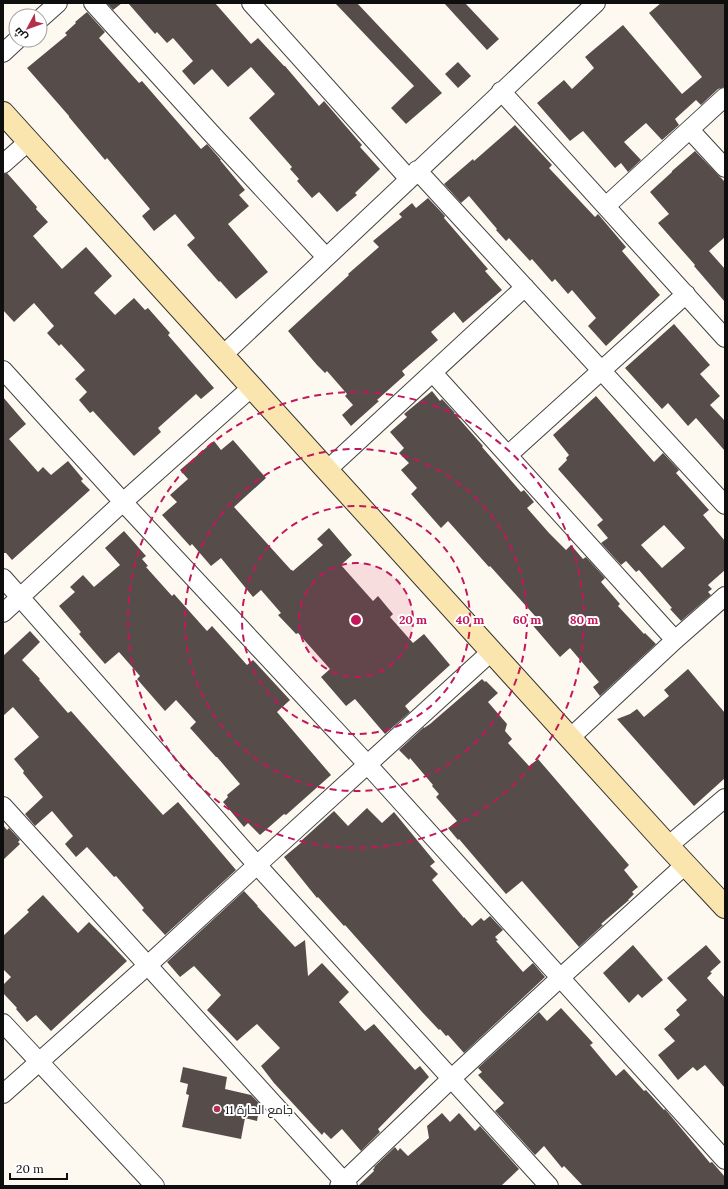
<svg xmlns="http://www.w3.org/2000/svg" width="728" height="1189" viewBox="0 0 728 1189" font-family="Lora,Cairo,serif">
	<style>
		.building { fill: #564d4b; fill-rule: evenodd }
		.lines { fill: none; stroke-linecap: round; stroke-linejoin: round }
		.street-casing { stroke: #414141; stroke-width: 20 }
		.secondary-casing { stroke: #303030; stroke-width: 24 }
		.street { stroke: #fff; stroke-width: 18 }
		.secondary { stroke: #fae5af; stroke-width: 22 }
		.ring { fill: none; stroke: #c2185b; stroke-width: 2; stroke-dasharray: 7 5 }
		.poi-dot { fill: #b52e4b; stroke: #fff; stroke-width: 1.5 }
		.labels { text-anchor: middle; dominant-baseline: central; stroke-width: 4; stroke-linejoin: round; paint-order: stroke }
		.poi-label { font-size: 12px; fill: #0e0e0e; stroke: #fff; text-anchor: start }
		.centre { fill: #c2185b; stroke: #fff; stroke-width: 2 }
		.ring-label { font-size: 12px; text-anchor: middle; font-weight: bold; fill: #c2185b; stroke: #fff; stroke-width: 4; stroke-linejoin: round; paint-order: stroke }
	</style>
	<rect width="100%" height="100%" fill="#fef9f0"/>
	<path class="building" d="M107,3H122L113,10Z
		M128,3H215L251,44L258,38L284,66H285L319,106L324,101L362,145L360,147L380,169L355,193L357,195L337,212L319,192L312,198L297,181L299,179L290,169L292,167L249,118L275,94L251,67L228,87L212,69L194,85L182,71L193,61L173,38L167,43L157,32L155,34Z
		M335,3H357L442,93L406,124L391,108L414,86Z
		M444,3H465L499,39L487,50Z
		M661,3H725V87L718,89L701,105L696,100L675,119L679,125L662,140L646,123L624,142L641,160L628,172L621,163L615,168L583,131L570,141L537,103L564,80L572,89L594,68L585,57L623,25L682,94L702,77L649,13Z
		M87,12L105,32L99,38L139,83L142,81L201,149L207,144L221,160H220L245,190L239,195L249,206L228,224L268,272L236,299L220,281L219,282L187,245L195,238L175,214L154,231L142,216L150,209L107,158L105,160L69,117V116L27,68L67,35L65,33L76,23L75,22Z
		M458,62L471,76L458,88L445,74Z
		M515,125L552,165L549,168L595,217L598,214L626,247L622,251L660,295L606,346L588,326L596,318L572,290L568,294L555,279L552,282L532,259L530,261L509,238L506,241L496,230L497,229L491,222L469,196L461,203L444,184L473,159L474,161Z
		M695,151L725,182V237L709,251L725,269V302L694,266L695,265L658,223L669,214L650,192L672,172V171Z
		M7,173L37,207L36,209L48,222L33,236L62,269L86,247L112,276L94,293L115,315L134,298L145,310L148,308L170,333L168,335L214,388L201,399L196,394L158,428L161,432L134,456L93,411L90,413L79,400L87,392L75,379L85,370L61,344L59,346L47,333L54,326L34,303L14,322L3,310V174Z
		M428,198L445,216L444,218L488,269L485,271L502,290L463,323L454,312L431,332L438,340L402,371L405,375L377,400L379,401L351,426L342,415L353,405L345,396L347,394L327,371L325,373L317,365L288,331L349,275L348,274L379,247L373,241L402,217L399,214L412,203L416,208Z
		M674,324L710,365L700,374L720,396L710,405L725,421V451L696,418L688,426L668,403L662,409L625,368Z
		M432,391L440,401L442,399L455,413H454L483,446L482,447L521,492L524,490L534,502L527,508L549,533L566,550L571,545L583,559L586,557L605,578L601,582L620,604L618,606L644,634L645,633L656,644L600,696L593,687L599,682L570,648L560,657L529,621L535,616L490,566L489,567L448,521L441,528L411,494L417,488L401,470L409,463L399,453L404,448L390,432L407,417L404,414Z
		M596,396L654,462L663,453L679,470L676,473L709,510L703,515L725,541V570L708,585L712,589L708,592L711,595L681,621L670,609L672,608L639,570L636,572L626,561L621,565L601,543L608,538L597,525L603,520L558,469L567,460L566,458L569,455L553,435ZM664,525L685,548L662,568L641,545Z
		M3,397L26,424L9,439L38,472L43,467L51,475L68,461L83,479L81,481L90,490L12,560L6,553H3Z
		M233,440L266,478L234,507L291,570H292L293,571L323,545L317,539L329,528L352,555L341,565L373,601L378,596L393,614L390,617L413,643L424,634L450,665L405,706L410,712L385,734L355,699L346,706L321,677L330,669L298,633L296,634L278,615L281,613L261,590L253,597L221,558L211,566L192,544L190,546L162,515L177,502L170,495L188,479L180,470L214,441L221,450Z
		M124,531L146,556L142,559L148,566L146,567L172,596L174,594L207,631L212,626L247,665L253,660L290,700L277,712L331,775L286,815L284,814L260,835L248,823L244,827L223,802L228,797L227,795L240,784L217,757H216L190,728L196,722L176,700L165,711L137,679L140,676L119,652L105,664L79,634L81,632L59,606L75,592L70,587L83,575L94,587L120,565L105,548Z
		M30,631L40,642L22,660L40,679L39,680L68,713L71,711L163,815L178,802L236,870L165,935L142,910L144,908L116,876L114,877L87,847L76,857L65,844L73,836L52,811L35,826L25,814L43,797L23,773L24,771L14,759L39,737L13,707L3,716V656Z
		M688,669L725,713V778L694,806L617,719L630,714L637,709L644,717L669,696L664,690Z
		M482,679L485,682L486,681L498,693L488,702L507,724L505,731L512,739L508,743L529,766L538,759L629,865L624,870L638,887L632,892L634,894L628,900H629L601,924L603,925L579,947L522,881L506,894L459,839L458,840L448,828L457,821L436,797L439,794L432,786L433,785L410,758L409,760L399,750L424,727V728L430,724Z
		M367,808L382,823L394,812L435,862L430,866L438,874L432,880L464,918V917L472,926L481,918L484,921L490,916L503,930L495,937L498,940L496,941L523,972L533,963L545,977L464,1053L448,1035L446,1036L440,1029L439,1030L423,1013L345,925L344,926L318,897L317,898L284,857L302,842L301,841L334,811L348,826Z
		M3,825L7,830L9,828L20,840L18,842L20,844L3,860Z
		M244,891L258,906H257L295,947L305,940L308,976L322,963L349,992L339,1002L365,1031L374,1024L415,1070L420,1066L429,1077L378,1129L380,1132L361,1151L342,1129L331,1139L324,1132L322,1135L274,1083L261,1066L280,1048L257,1024L237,1041L207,1010L221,995L194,966L180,977L167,962Z
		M43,895L78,933L89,922L107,940L127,961L51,1031L36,1015L27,1022L16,1009L17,1008L3,993V985L11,977L3,969V936L29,912L27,910Z
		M633,945L663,980L642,998L638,994L629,1003L603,973Z
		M706,945L721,962L710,972L712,973L707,978L725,998V1088L705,1065L697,1071L693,1067L678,1080L658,1055L675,1041L664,1029L680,1015L676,1010L687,1000L667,978Z
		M561,1008L593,1043L590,1045L616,1076L624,1069L644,1091L646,1090L664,1110L665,1109L710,1163L712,1162L725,1177V1186H583L564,1166L562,1168L544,1146L535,1155L495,1111L504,1103L478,1075L482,1072L478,1068L539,1012L547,1021Z
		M183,1067L227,1077L225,1089L251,1095L260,1104L257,1121L245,1118L241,1139L182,1127L189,1095L186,1094L188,1084L180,1082Z
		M442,1113L450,1122L459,1113L475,1131L480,1126L519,1169L501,1186H358L374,1171L373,1169L375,1168L374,1167L395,1147L398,1151L400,1148L408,1156L429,1138L427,1126Z"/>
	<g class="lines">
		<g class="street-casing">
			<path id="street" d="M93,3L210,132L326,257
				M251,3L409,179
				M40,19L58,3
				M3,53L17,40
				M501,91L725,338
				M690,130L725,168
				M3,164L29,141
				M417,170L725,505
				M606,206L725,97
				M223,355L596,3
				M3,370L123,502L368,765L725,1160
				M433,373L675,640
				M508,455L686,294
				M327,470L525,287
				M3,578L257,865L549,1186
				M3,613L123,502L252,387
				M570,738L675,640L725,596
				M3,806L348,1186
				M668,846L725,798
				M3,1023L155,1186
				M3,1094L148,965L257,865L492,651
				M339,1186L452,1078L560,978L685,865"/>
		</g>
		<g class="secondary-casing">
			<path id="secondary" d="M3,113L668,846L725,907"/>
		</g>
		<use href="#street" class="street"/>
		<use href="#secondary" class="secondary"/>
	</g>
	<circle cx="356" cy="620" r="57" fill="#c2185b" fill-opacity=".12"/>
	<g class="ring">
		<circle cx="356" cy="620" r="57"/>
		<circle cx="356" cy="620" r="114"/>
		<circle cx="356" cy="620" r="171"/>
		<circle cx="356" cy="620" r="228"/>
	</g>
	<circle class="poi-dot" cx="217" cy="1109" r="4"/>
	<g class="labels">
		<g class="poi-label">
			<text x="225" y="1109">جامع الحارة 11</text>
		</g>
	</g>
	<circle cx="356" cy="620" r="6" class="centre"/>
	<g class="ring-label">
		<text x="413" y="624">20 m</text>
		<text x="470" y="624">40 m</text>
		<text x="527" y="624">60 m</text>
		<text x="584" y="624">80 m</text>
	</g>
	<rect width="728" height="1189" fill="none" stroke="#0e0e0e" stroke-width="8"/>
	<g transform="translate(28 28) rotate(229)"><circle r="19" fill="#ffffff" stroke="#9f9f9f"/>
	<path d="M0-3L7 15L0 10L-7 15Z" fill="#b52e4b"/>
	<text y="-6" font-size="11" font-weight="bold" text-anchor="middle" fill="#0e0e0e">ش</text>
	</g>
	<path d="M10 1173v6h57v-6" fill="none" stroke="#0e0e0e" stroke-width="2"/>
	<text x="16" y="1173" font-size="12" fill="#0e0e0e" stroke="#ffffff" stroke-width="3" paint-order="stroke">20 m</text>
</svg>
